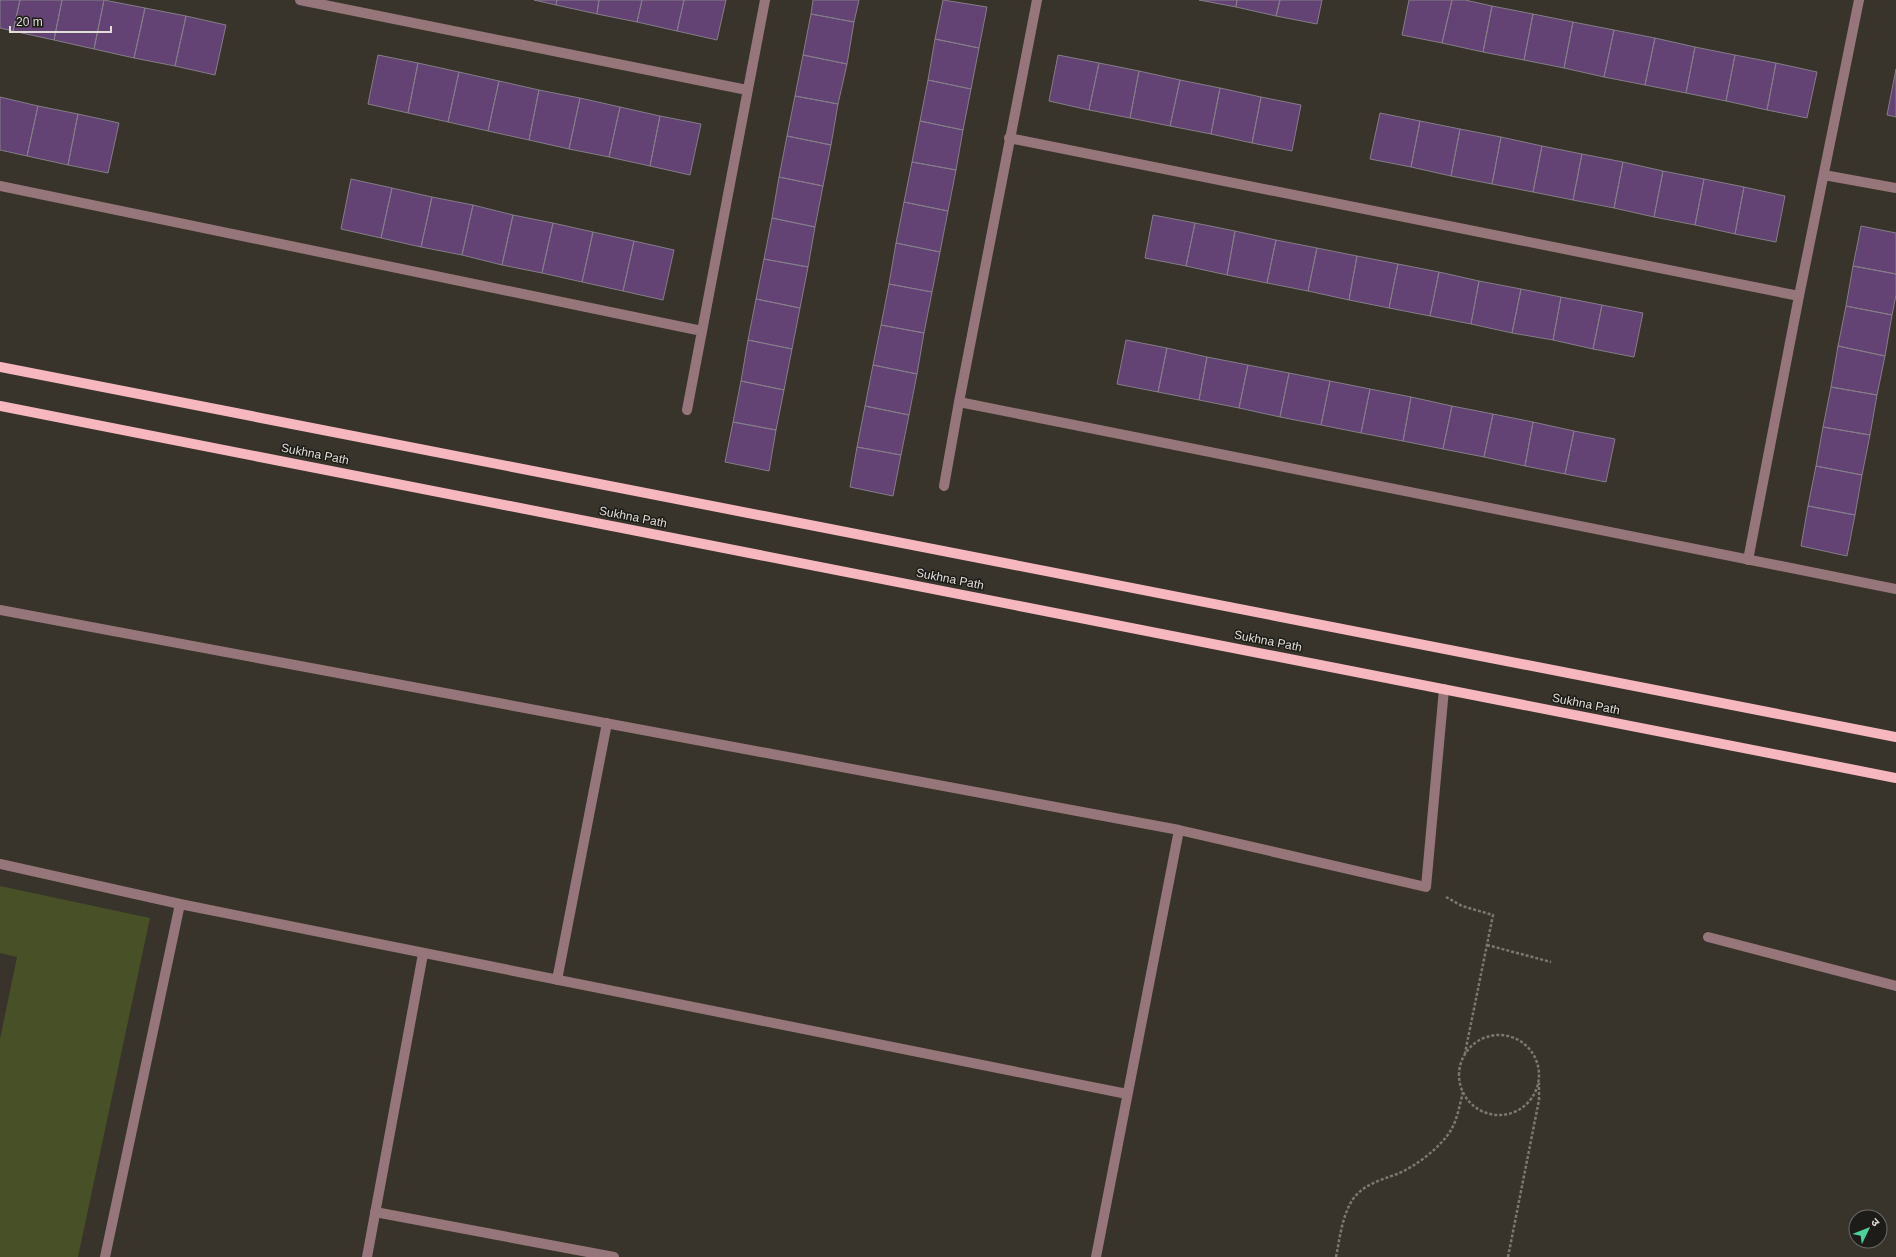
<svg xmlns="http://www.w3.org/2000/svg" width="1896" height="1257" viewBox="0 0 1896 1257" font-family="Helvetica,'Noto Sans Devanagari',sans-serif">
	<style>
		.green { fill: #475026 }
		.building { fill: #634274; stroke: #847d87 }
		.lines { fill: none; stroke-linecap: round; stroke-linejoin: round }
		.path { stroke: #7b7870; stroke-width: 2.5; stroke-dasharray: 3 2; stroke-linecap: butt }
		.minor { stroke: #96767a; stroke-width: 10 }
		.major { stroke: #f7b7bf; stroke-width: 10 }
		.labels { text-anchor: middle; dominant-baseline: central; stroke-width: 3; stroke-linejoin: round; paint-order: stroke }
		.street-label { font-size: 12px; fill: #e0ded7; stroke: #1e1c18 }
	</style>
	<rect width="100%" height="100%" fill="#38342b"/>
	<path class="green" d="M0,886L150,918L78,1257H0V1039L17,957L0,953Z"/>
	<path class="building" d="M0,0H20L13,31L0,28Z
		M20,0H62L54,40L13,31Z
		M62,0H104L94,49L54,40Z
		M104,0L145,8L134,58L94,49Z
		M534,0H557L556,5Z
		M557,0H599L597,14L556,5Z
		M599,0H642L637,22L597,14Z
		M642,0H684L677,31L637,22Z
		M684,0H726L717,40L677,31Z
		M813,0H859L854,22L811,14Z
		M943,0L987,7L979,48L935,39Z
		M1199,0H1237L1236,7Z
		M1237,0H1280L1276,16L1236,7Z
		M1280,0H1322L1317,24L1276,16Z
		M1409,0H1452L1442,43L1402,35Z
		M1452,0H1465L1492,6L1483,52L1442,43Z
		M1492,6L1533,14L1524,60L1483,52Z
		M145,8L186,16L175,66L134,58Z
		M811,14L854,22L847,64L803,55Z
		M1533,14L1573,22L1564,68L1524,60Z
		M186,16L226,25L215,75L175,66Z
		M1573,22L1614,30L1604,77L1564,68Z
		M1614,30L1655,38L1645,85L1604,77Z
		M1655,38L1695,47L1686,93L1645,85Z
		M935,39L979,48L971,89L928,80Z
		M1695,47L1735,55L1726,101L1686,93Z
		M378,55L418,63L408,113L368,104Z
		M803,55L847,64L838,104L795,96Z
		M1058,55L1099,63L1089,110L1049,101Z
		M1735,55L1776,63L1767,110L1726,101Z
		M418,63L459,72L448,122L408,113Z
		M1099,63L1139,71L1130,118L1089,110Z
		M1776,63L1817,72L1807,118L1767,110Z
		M1896,69V117L1887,115Z
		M1139,71L1180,80L1170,126L1130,118Z
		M459,72L499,81L488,131L448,122Z
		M928,80L971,89L963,130L920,121Z
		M1180,80L1220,88L1211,134L1170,126Z
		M499,81L539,90L529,140L488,131Z
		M1220,88L1261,97L1252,143L1211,134Z
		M539,90L580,98L569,149L529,140Z
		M795,96L838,104L831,145L787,136Z
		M0,97L38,106L27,156L0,150Z
		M1261,97L1301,105L1292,151L1252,143Z
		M580,98L620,107L609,157L569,149Z
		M38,106L78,114L68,165L27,156Z
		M620,107L660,116L650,166L609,157Z
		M1380,113L1420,121L1411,167L1370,159Z
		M78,114L119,123L108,173L68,165Z
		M660,116L701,124L690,175L650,166Z
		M920,121L963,130L956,170L912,162Z
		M1420,121L1460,129L1451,176L1411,167Z
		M1460,129L1501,137L1492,184L1451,176Z
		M787,136L831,145L823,186L779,177Z
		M1501,137L1542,146L1533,192L1492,184Z
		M1542,146L1582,154L1573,200L1533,192Z
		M1582,154L1623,162L1614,208L1573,200Z
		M912,162L956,170L948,211L904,202Z
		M1623,162L1663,171L1654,217L1614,208Z
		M1663,171L1704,179L1695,225L1654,217Z
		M779,177L823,186L815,227L772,218Z
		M351,179L392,188L381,238L341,229Z
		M1704,179L1744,187L1735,234L1695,225Z
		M1744,187L1785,196L1776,242L1735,234Z
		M392,188L432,197L421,247L381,238Z
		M432,197L473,205L462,255L421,247Z
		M904,202L948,211L940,252L896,243Z
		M473,205L513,215L502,265L462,255Z
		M513,215L553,223L542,273L502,265Z
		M1153,215L1195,223L1186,266L1145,258Z
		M772,218L815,227L808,267L764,259Z
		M553,223L593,232L582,282L542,273Z
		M1195,223L1235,231L1227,275L1186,266Z
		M1861,226L1896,233V274L1853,266Z
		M1235,231L1276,240L1267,283L1227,275Z
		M593,232L634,241L623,291L582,282Z
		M1276,240L1317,248L1308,291L1267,283Z
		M634,241L674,250L663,300L623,291Z
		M896,243L940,252L932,292L889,284Z
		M1317,248L1357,256L1349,300L1308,291Z
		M1357,256L1398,264L1389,308L1349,300Z
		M764,259L808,267L800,308L756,299Z
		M1398,264L1439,272L1430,316L1389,308Z
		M1853,266L1896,274V295L1892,315L1846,306Z
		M1439,272L1479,281L1471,324L1430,316Z
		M1479,281L1521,289L1512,333L1471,324Z
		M889,284L932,292L924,333L881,325Z
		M1521,289L1561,297L1553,340L1512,333Z
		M1561,297L1602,305L1593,349L1553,340Z
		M756,299L800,308L792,349L748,340Z
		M1602,305L1643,313L1634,357L1593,349Z
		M1846,306L1892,315L1885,356L1838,346Z
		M881,325L924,333L917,374L873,365Z
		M748,340L792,349L784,390L741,381Z
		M1126,340L1167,348L1158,392L1117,384Z
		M1838,346L1885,356L1877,395L1831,387Z
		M1167,348L1207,357L1199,400L1158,392Z
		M1207,357L1248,365L1239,408L1199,400Z
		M873,365L917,374L909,415L865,406Z
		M1248,365L1289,373L1280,417L1239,408Z
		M1289,373L1330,381L1321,425L1280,417Z
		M741,381L784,390L776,430L733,422Z
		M1330,381L1370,389L1361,433L1321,425Z
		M1831,387L1877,395L1870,435L1823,427Z
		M1370,389L1411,397L1403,441L1361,433Z
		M1411,397L1452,406L1443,449L1403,441Z
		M865,406L909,415L901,455L857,447Z
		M1452,406L1493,414L1484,457L1443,449Z
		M1493,414L1533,422L1525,466L1484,457Z
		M733,422L776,430L769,471L725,462Z
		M1533,422L1574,431L1565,474L1525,466Z
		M1823,427L1870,435L1862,475L1816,466Z
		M1574,431L1615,439L1606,482L1565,474Z
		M857,447L901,455L893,496L850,487Z
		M1816,466L1862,475L1855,515L1808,506Z
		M1808,506L1855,515L1847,556L1801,546Z"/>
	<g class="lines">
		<path class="path" d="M1446,897L1462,906L1493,915L1465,1053
			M1487,945L1551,962
			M1459 1075a40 40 0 1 1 80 0a40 40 0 1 1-80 0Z
			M1336,1257C1340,1237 1342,1216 1353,1199C1364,1184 1381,1180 1397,1174C1415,1167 1441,1147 1451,1130C1457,1120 1460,1104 1463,1092
			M1508,1257L1539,1100V1083"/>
		<path class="minor" d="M300,0L747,90
			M1009,138L1799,296
			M1824,175L1896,188
			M0,186L702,331
			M959,402L1896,589
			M687,410L765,0
			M944,486L959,402L1037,0
			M1748,560L1799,296L1859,0
			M0,610L1179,830L1426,887L1444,689
			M0,864L180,904L1127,1094
			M1708,937L1896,986
			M557,980L607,723
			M375,1212L614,1257
			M105,1257L180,904
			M367,1257L423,954
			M1096,1257L1179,830"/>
		<path class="major" d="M0,367L1896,737
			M0,406L1896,778"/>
	</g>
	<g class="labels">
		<g class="street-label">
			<text transform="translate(315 454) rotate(11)">Sukhna Path</text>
			<text transform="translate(633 517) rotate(11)">Sukhna Path</text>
			<text transform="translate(950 579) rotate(11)">Sukhna Path</text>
			<text transform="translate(1268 641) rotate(11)">Sukhna Path</text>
			<text transform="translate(1586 704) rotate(11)">Sukhna Path</text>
		</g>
	</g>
	<g transform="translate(1868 1229) rotate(47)"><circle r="19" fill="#1e1c18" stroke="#6c6a64"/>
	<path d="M0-3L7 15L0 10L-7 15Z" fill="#4ad49c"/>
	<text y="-6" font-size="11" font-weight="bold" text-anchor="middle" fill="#e0ded7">उ</text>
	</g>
	<path d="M10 26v6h101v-6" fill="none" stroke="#e0ded7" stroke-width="2"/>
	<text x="16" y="26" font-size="12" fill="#e0ded7" stroke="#1e1c18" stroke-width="3" paint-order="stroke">20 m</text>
</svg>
